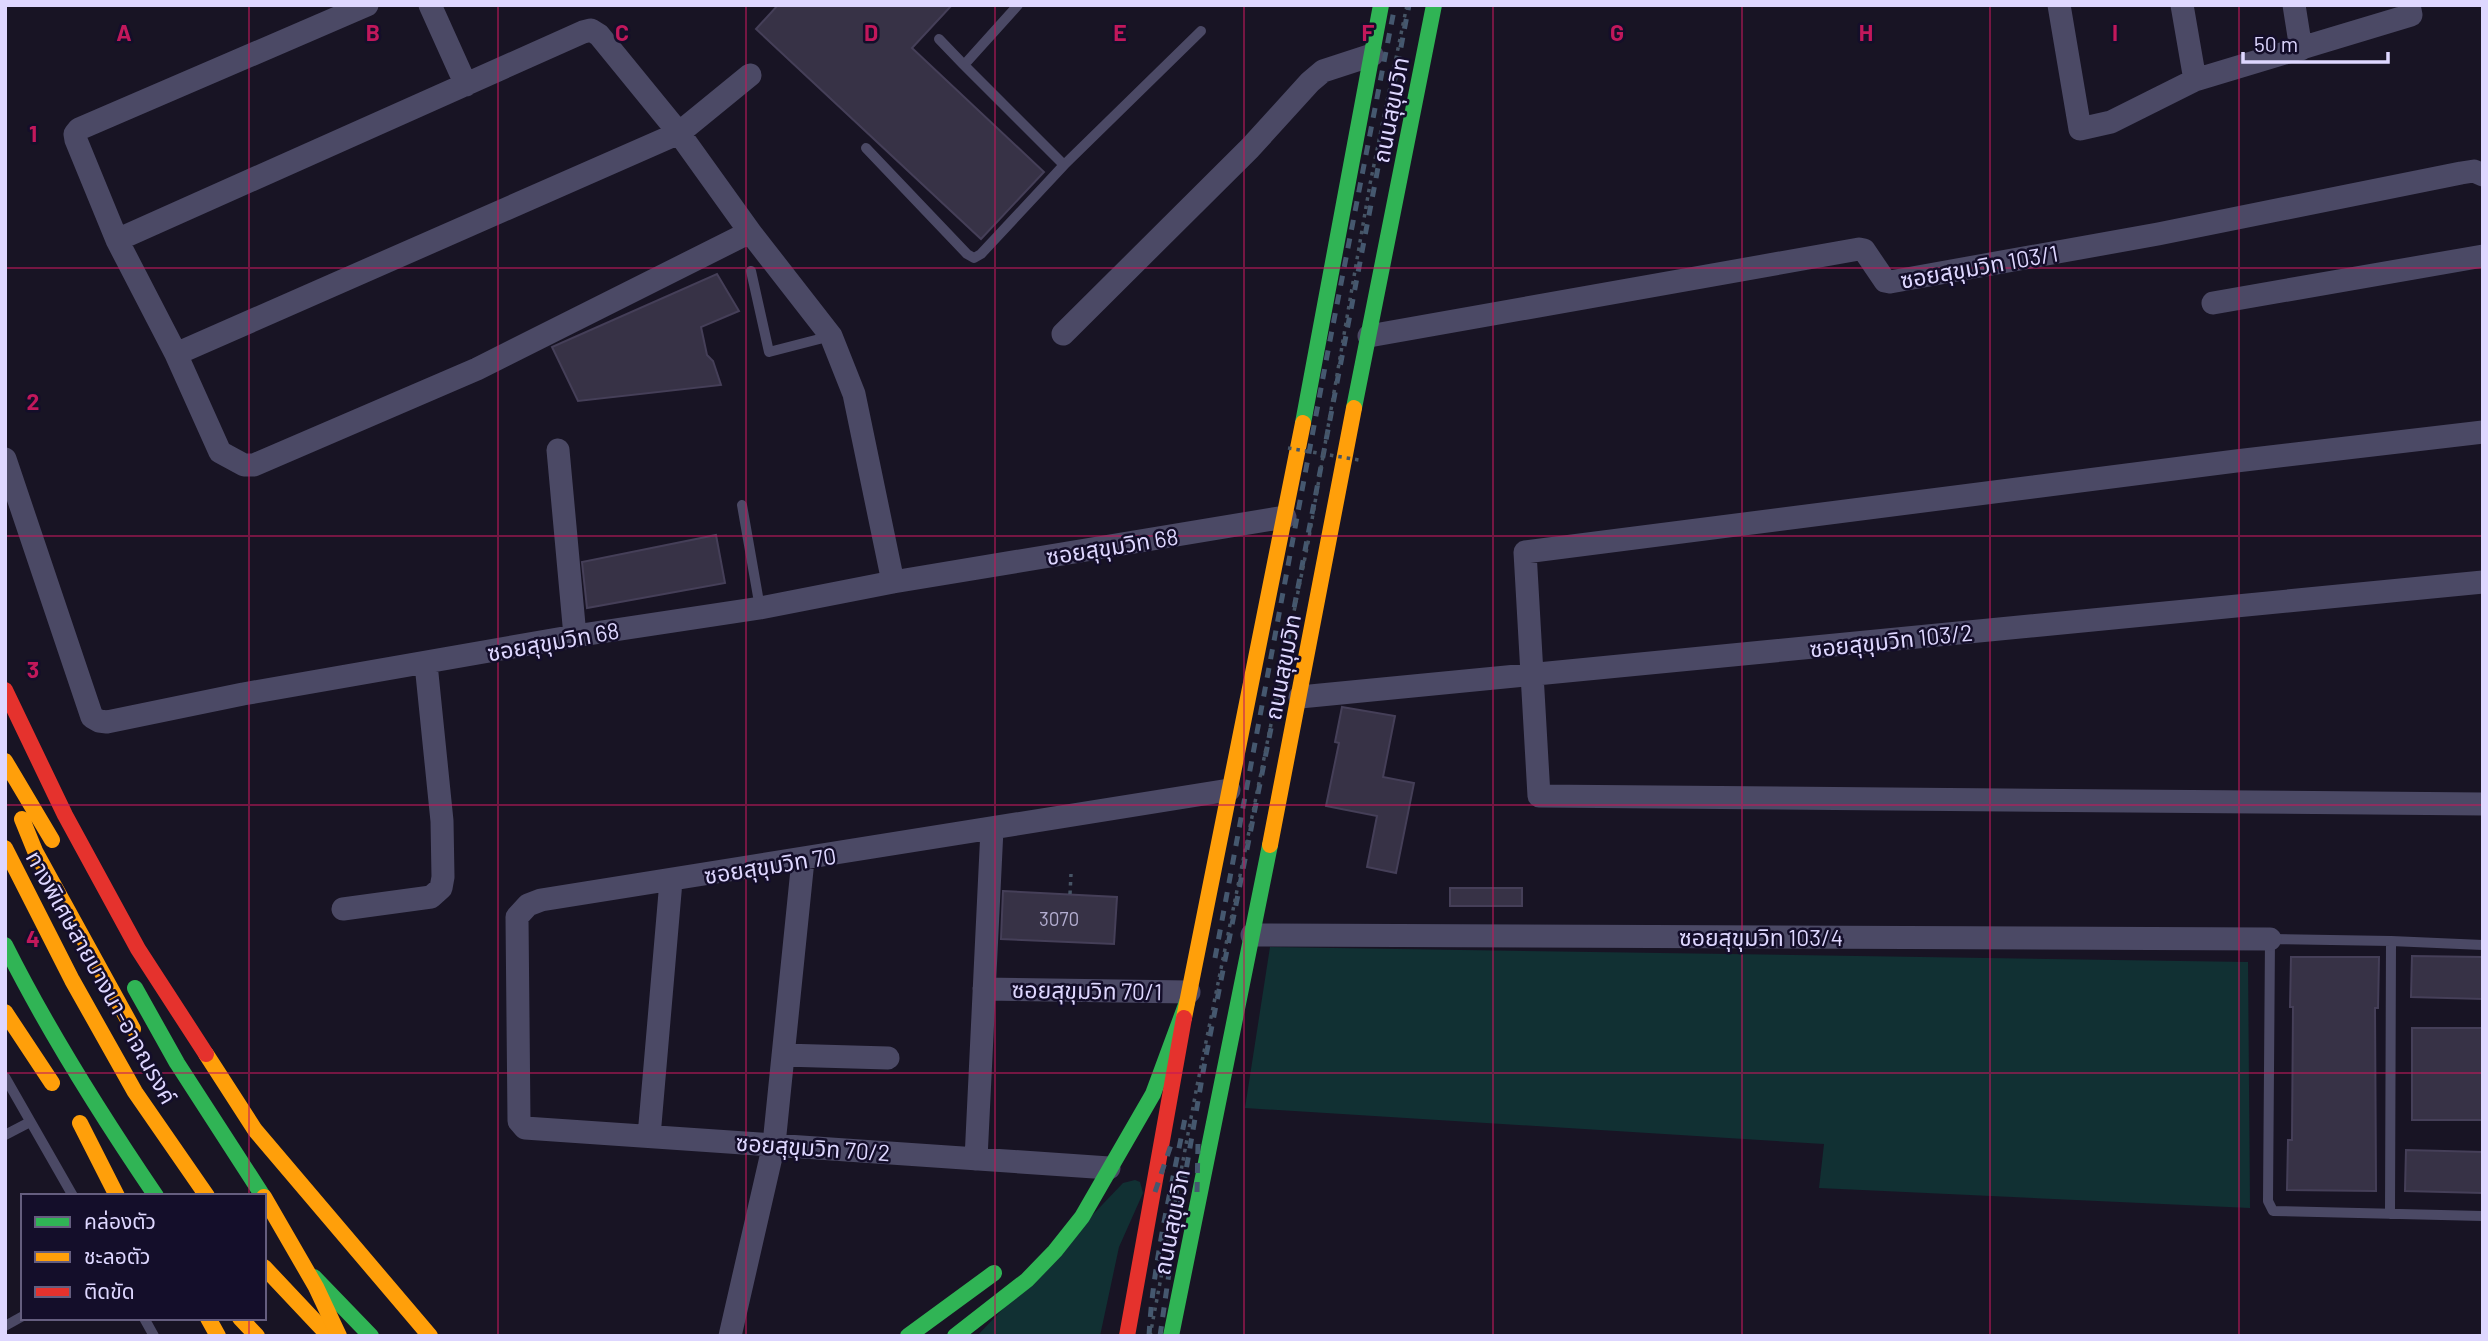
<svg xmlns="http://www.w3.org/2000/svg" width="2488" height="1341" viewBox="0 0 2488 1341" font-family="Barlow,'Noto Sans Thai',sans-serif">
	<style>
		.green { fill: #113033 }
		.building { fill: #373246; stroke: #453f58; stroke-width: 2 }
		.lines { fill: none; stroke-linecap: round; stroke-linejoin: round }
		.path { stroke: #465465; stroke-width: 3.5; stroke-dasharray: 3.5 5; stroke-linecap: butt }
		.lane { stroke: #4b4965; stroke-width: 10 }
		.street { stroke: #4b4965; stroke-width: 23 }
		.fast { stroke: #30b455; stroke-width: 16 }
		.slow { stroke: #ff9f0a; stroke-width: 16 }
		.jam { stroke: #e5322d; stroke-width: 16 }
		.rail { stroke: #45586f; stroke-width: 5; stroke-dasharray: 10 9; stroke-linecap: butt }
		.path-bridge { stroke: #465465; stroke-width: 3.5; stroke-dasharray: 3.5 5; stroke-linecap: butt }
		.slow-bridge { stroke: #ff9f0a; stroke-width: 16 }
		.grid { fill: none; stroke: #c2185b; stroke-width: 2; stroke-opacity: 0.55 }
		.labels { text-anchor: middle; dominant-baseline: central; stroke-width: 5; stroke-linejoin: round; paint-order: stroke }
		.number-label { font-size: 19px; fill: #b4aed1 }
		.street-label { font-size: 23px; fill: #ded7ff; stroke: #140e2a }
		.grid-label { font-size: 23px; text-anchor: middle; font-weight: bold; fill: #c2185b; stroke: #140e2a; stroke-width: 5; stroke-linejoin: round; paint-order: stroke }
	</style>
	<rect width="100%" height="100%" fill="#181424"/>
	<path class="green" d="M1270,947L2248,962L2250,1208L1819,1188L1824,1144L1245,1108Z
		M1135,1180L1140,1182L1143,1193L1119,1247L1100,1336H977L1123,1183Z"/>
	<path class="building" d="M778,5H952L912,48L1044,172L981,239L756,29Z
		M717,274L739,311L701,327L707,355L713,361L721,385L578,401L552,347Z
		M716,535L725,583L587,608L582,562Z
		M1342,707L1395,716L1383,777L1414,783L1396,873L1367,867L1377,816L1326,806L1339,743L1335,742Z
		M1450,888H1522V906H1450Z
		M1003,891L1117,897L1114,944L1001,939Z
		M2412,956L2483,957V999L2411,997Z
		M2291,957H2379L2378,1008H2375L2376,1191L2287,1190L2288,1140H2292L2293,1007H2290Z
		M2412,1028H2483V1120H2412Z
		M2406,1150L2483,1152V1193L2405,1191Z"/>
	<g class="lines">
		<path class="path" d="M1070,894L1071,874"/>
		<path class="lane" d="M1018,5L964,65L1064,165L1201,31
			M939,39L964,65
			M866,148L967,254L974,258L981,254L1064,165
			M751,271L769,352L831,336
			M742,505L760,608
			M2483,945L2391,941L2270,939L2268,1201L2273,1211L2483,1216
			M5,1077L73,1196
			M5,1135L30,1122
			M2390,1214L2391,941
			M144,1318L154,1336
			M5,1326L23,1316"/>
		<path class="street" d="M367,5L79,129L75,134L76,140L117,240L176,354L220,452L244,465H254L477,369L750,232
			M430,5L466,85
			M2059,5L2080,129L2111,122L2195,80L2411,15L2409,5
			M2182,5L2195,80
			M2294,5L2301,49
			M117,240L583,32L591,30L599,35L679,133L750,232L831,336L854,394L893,582
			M2213,303L2483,256
			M1063,334L1250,148L1310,82L1323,71L1372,55
			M1369,336L1859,249L1864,250L1885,281L1890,282L2158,234L2461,173L2474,171L2483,175
			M176,354L679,133L750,75
			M2483,432L2236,461L1525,552L1539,796L2483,804
			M558,450L575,636
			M5,459L92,717L99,721L107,722L243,694L575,636L760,608L893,582L1285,517
			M1300,697L2483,582
			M343,909L431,897L441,888L443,877L442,821L426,664
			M1252,935L2270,939
			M984,989L1189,992
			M783,1055L888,1058
			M649,1136L671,881
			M976,1159L992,829
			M1109,1168L525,1128L519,1121L517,917L528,905L541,900L1229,790
			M730,1336L774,1144L803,860"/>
		<path class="fast" d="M1354,408L1434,5
			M1303,423L1381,5
			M5,945C49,1033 101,1115 156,1196
			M135,988L177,1063L263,1196
			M314,1277L371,1336
			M908,1336L994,1273
			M955,1336L1027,1280L1055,1251L1082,1217L1153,1094L1187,1002
			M1171,1336L1270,845"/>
		<path class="slow" d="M5,761L52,840
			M22,819L35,851L133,1029
			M1270,845L1354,408
			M5,848L72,980L135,1092L207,1196
			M5,1012L52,1083
			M1184,1018L1303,423
			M206,1054L255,1130L430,1336
			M80,1123L117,1196
			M264,1267L329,1336
			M208,1318L218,1336
			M240,1318L257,1336"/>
		<path class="jam" d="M5,690L65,815L138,949L206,1054
			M1127,1336L1184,1018"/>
		<path class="rail" d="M1215,958L1327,356L1395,5
			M1155,1192L1172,1142
			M1197,1192L1198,1143
			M1149,1336C1153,1261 1172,1186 1186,1113
			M1160,1336L1173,1245L1205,1061L1275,708L1409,5"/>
		<path class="path-bridge" d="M1288,448L1359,460
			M1150,1336L1197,1086L1308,543L1370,184L1407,5"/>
		<path class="slow-bridge" d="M264,1197L316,1287L339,1336"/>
	</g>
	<path class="grid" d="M249,5V1196M498,5V1336M746,5V1336M995,5V1336M1244,5V1336M1493,5V1336M1742,5V1336M1990,5V1336M2239,5V1336M5,268H2483M5,536H2483M5,805H2483M5,1073H2483M249,1318V1336"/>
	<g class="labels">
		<g class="number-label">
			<text x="1059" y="918">3070</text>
		</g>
		<g class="street-label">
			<text transform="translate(1390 110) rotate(-79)">ถนนสุขุมวิท</text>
			<text transform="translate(1979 266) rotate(-10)">ซอยสุขุมวิท 103/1</text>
			<text transform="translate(1112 546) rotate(-9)">ซอยสุขุมวิท 68</text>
			<text transform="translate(1891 640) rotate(-6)">ซอยสุขุมวิท 103/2</text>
			<text transform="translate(553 641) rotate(-10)">ซอยสุขุมวิท 68</text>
			<text transform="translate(1282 667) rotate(-79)">ถนนสุขุมวิท</text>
			<text transform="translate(770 865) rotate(-9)">ซอยสุขุมวิท 70</text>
			<text x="1761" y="937">ซอยสุขุมวิท 103/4</text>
			<text transform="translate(102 977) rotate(61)">ทางพิเศษสายบางนา-อาจณรงค์</text>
			<text transform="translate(1087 990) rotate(1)">ซอยสุขุมวิท 70/1</text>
			<text transform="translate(813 1147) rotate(4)">ซอยสุขุมวิท 70/2</text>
			<text transform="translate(1171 1222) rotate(-79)">ถนนสุขุมวิท</text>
		</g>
	</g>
	<g class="grid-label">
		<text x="124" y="41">A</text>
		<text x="373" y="41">B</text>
		<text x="622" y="41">C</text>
		<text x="871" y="41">D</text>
		<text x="1120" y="41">E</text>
		<text x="1368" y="41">F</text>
		<text x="1617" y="41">G</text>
		<text x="1866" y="41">H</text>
		<text x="2115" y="41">I</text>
		<text x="33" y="142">1</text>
		<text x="33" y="410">2</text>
		<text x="33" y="678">3</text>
		<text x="33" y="947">4</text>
	</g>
	<rect width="2488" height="1341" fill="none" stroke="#ded7ff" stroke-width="14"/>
	<rect x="21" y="1194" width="245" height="126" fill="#140e2a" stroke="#655e7f" stroke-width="2"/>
	<rect x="35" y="1217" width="35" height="10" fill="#30b455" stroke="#655e7f" stroke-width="2"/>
	<text x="84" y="1229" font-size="21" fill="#ded7ff">คล่องตัว</text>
	<rect x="35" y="1252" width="35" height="10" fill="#ff9f0a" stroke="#655e7f" stroke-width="2"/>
	<text x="84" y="1264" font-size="21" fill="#ded7ff">ชะลอตัว</text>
	<rect x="35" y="1287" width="35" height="10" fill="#e5322d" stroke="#655e7f" stroke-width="2"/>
	<text x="84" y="1299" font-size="21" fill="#ded7ff">ติดขัด</text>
	<path d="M2243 52v10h145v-10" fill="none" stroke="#ded7ff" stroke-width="3.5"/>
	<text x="2254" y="52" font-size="21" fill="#ded7ff" stroke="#140e2a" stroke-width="5" paint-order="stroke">50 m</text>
</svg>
